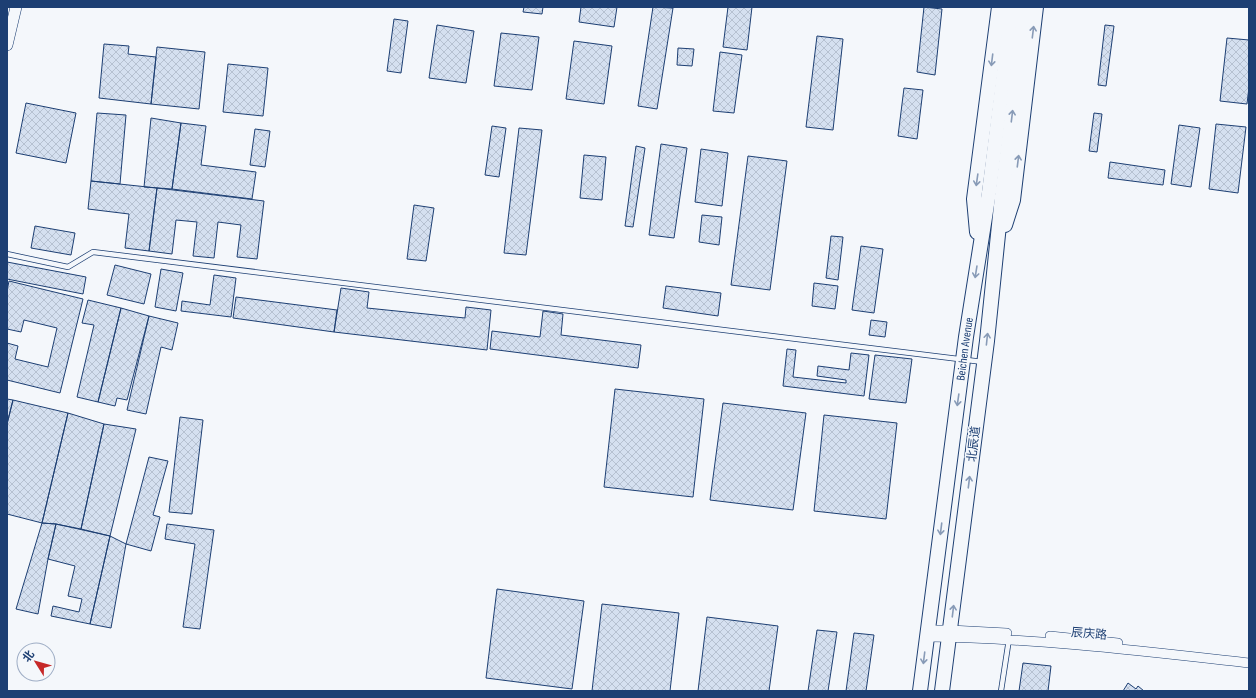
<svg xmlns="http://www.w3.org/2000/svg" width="1256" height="698" viewBox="0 0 1256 698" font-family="'Sofia Sans Condensed','Noto Sans SC',sans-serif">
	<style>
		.building { fill: url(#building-cross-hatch); stroke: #1d3f73 }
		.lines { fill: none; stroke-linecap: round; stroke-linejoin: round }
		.service-casing { stroke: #1d3f73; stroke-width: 6 }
		.minor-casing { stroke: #1d3f73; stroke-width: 10 }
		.tertiary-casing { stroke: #1d3f73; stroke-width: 12 }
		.primary-casing { stroke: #1d3f73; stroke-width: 16 }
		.service { stroke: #f4f7fb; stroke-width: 4.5 }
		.minor { stroke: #f4f7fb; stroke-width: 9 }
		.tertiary { stroke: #f4f7fb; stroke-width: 11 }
		.primary { stroke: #f4f7fb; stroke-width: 14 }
		.oneway { stroke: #889bb7 }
		.labels { text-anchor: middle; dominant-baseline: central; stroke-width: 3; stroke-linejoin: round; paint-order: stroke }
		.street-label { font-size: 12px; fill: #1d3f73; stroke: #f4f7fb }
	</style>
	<defs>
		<pattern id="building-cross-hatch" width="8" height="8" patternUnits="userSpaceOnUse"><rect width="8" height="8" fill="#d5e0f0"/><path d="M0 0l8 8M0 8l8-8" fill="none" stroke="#b6c1d1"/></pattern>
	</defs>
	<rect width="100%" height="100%" fill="#f4f7fb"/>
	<path class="building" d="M524,7H543L542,14L523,12Z
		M581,7H617L614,27L579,22Z
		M653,7L673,8L657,109L638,106Z
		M728,7H752L747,50L723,47Z
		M924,7L942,9L935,75L917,72Z
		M394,19L408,21L401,73L387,71Z
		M437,25L474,31L466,83L429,78Z
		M1105,25L1114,26L1106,86L1098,85Z
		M501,33L539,37L532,90L494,86Z
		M817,36L843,39L833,130L806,127Z
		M1227,38L1249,40V87L1247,104L1220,101Z
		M574,41L612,46L604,104L566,99Z
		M104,44L129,46L128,54L156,57L151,104L99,98Z
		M157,47L205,52L199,109L151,104Z
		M678,48L694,49L692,66L677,65Z
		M720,52L742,55L734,113L713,111Z
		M228,64L268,68L263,116L223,112Z
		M904,88L923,90L917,139L898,136Z
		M26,103L76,113L66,163L16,153Z
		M97,113L126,115L120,184L91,181Z
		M1094,113L1102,114L1097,152L1089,151Z
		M151,118L181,123L172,189L144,187Z
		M181,123L206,126L201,165L256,172L252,199L172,189Z
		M1216,124L1246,127L1238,193L1209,189Z
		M1179,125L1200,128L1191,187L1171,184Z
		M492,126L506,128L499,177L485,175Z
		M519,128L542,130L526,255L504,253Z
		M255,129L270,131L265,167L250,165Z
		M661,144L687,148L674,238L649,235Z
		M636,146L645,148L633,227L625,226Z
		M701,149L728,153L722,206L695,202Z
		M584,155L606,157L602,200L580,198Z
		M748,156L787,161L770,290L731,285Z
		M1110,162L1165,170L1163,185L1108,178Z
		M91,181L157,188L149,251L125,248L129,214L88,209Z
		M157,188L264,201L257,259L237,257L241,225L218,222L214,258L193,256L197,222L176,220L172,254L149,251Z
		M414,205L434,208L426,261L407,259Z
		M702,215L722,217L719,245L699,242Z
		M35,226L75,233L71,255L31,248Z
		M831,236L843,237L838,280L826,278Z
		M861,246L883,249L874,313L852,310Z
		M7,262L86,277L83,294L7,279Z
		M115,265L151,274L144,304L107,295Z
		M161,269L183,273L176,311L155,307Z
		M214,275L236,278L231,317L181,311L182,301L210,305Z
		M9,281L83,299L60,393L7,380V343L18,346L15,359L48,367L57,328L24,320L21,332L7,329V291Z
		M814,283L838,286L835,309L812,306Z
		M666,286L721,293L718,316L663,308Z
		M341,288L369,292L367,308L465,318L466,307L491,310L487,350L334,332Z
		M236,297L337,310L334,332L233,318Z
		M88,300L121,308L98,402L77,397L94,325L82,323Z
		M121,308L149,316L127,400L117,398L115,406L98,402Z
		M543,311L563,314L561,335L641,345L638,368L490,349L492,331L540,337Z
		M149,316L178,323L172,350L161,347L146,414L127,410Z
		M871,320L887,322L885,337L869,335Z
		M787,349L796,350L793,377L846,383V380L817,376L818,366L849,370L851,353L869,355L864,396L783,386Z
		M875,355L912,359L906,403L869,399Z
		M615,389L704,399L693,497L604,487Z
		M7,399L13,400L7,424Z
		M13,400L68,413L42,523L7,514V424Z
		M723,403L806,413L793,510L710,500Z
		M68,413L104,424L81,529L56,524L42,523Z
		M824,415L897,423L886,519L814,511Z
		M180,417L203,420L192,514L169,512Z
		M104,424L136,429L110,536L81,529Z
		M149,457L168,461L153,515L160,517L151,551L126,544Z
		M42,523L56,524L48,559L38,614L16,609Z
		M56,524L110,536L90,624L51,616L53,606L79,612L82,599L68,596L75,566L48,559Z
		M167,524L214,530L200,629L183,627L195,544L165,539Z
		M110,536L126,544L111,628L90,624Z
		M497,589L584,601L572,689L486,678Z
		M602,604L679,613L670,691H592Z
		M707,617L778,626L769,691H698Z
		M817,630L837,632L828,691H808Z
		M854,633L874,635L866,691H846Z
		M1023,663L1051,666L1048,691H1019Z
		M1128,683L1136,689L1138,686L1144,691H1123Z"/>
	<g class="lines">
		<g class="service-casing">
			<path id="service" d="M7,254L68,267L93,252L983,362
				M1001,691L1009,639"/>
		</g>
		<g class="minor-casing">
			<path id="minor" d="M928,630H950L1007,633
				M1050,636L1118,643
				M927,637C1035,638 1142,651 1249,663"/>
		</g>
		<g class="tertiary-casing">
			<path id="tertiary" d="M7,45L16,7"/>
		</g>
		<g class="primary-casing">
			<g id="primary">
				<path d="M1005,225L1013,200L1036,7"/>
				<path d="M977,232L974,199L999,7"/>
				<path id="s1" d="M920,691L966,337L989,192L1012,7"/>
				<path d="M942,691L987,341L1002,196L1025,7"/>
			</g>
		</g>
		<use href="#service" class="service"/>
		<use href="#minor" class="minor"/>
		<use href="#tertiary" class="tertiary"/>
		<use href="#primary" class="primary"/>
	</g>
	<defs><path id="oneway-shaft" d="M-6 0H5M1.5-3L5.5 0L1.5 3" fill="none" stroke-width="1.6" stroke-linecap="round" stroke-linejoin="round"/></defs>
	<g class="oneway">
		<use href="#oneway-shaft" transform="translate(1033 32) rotate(-83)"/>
		<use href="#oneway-shaft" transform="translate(992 60) rotate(97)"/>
		<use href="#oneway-shaft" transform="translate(1012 116) rotate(-83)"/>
		<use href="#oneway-shaft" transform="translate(1018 161) rotate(-83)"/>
		<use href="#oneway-shaft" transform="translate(977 180) rotate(98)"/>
		<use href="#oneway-shaft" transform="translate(976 272) rotate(99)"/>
		<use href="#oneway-shaft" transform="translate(987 339) rotate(-84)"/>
		<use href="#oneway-shaft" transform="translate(958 400) rotate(98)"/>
		<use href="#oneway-shaft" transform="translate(969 482) rotate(-83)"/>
		<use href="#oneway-shaft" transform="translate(941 529) rotate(97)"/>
		<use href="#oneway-shaft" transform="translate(953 611) rotate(-83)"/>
		<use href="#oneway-shaft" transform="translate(924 658) rotate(97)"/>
	</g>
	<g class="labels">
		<g class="street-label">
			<text stroke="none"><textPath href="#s1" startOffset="345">Beichen Avenue</textPath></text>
			<text transform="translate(974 444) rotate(-83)">北辰道</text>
			<text transform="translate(1089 634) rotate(5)">辰庆路</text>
		</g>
	</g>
	<rect width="1256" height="698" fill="none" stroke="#1d3f73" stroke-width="16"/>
	<g transform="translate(36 662) rotate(307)"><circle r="19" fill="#f4f7fb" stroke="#9eadc5"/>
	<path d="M0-3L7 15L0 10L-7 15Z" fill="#c62828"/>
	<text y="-6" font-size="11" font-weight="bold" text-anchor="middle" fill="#1d3f73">北</text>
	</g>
</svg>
